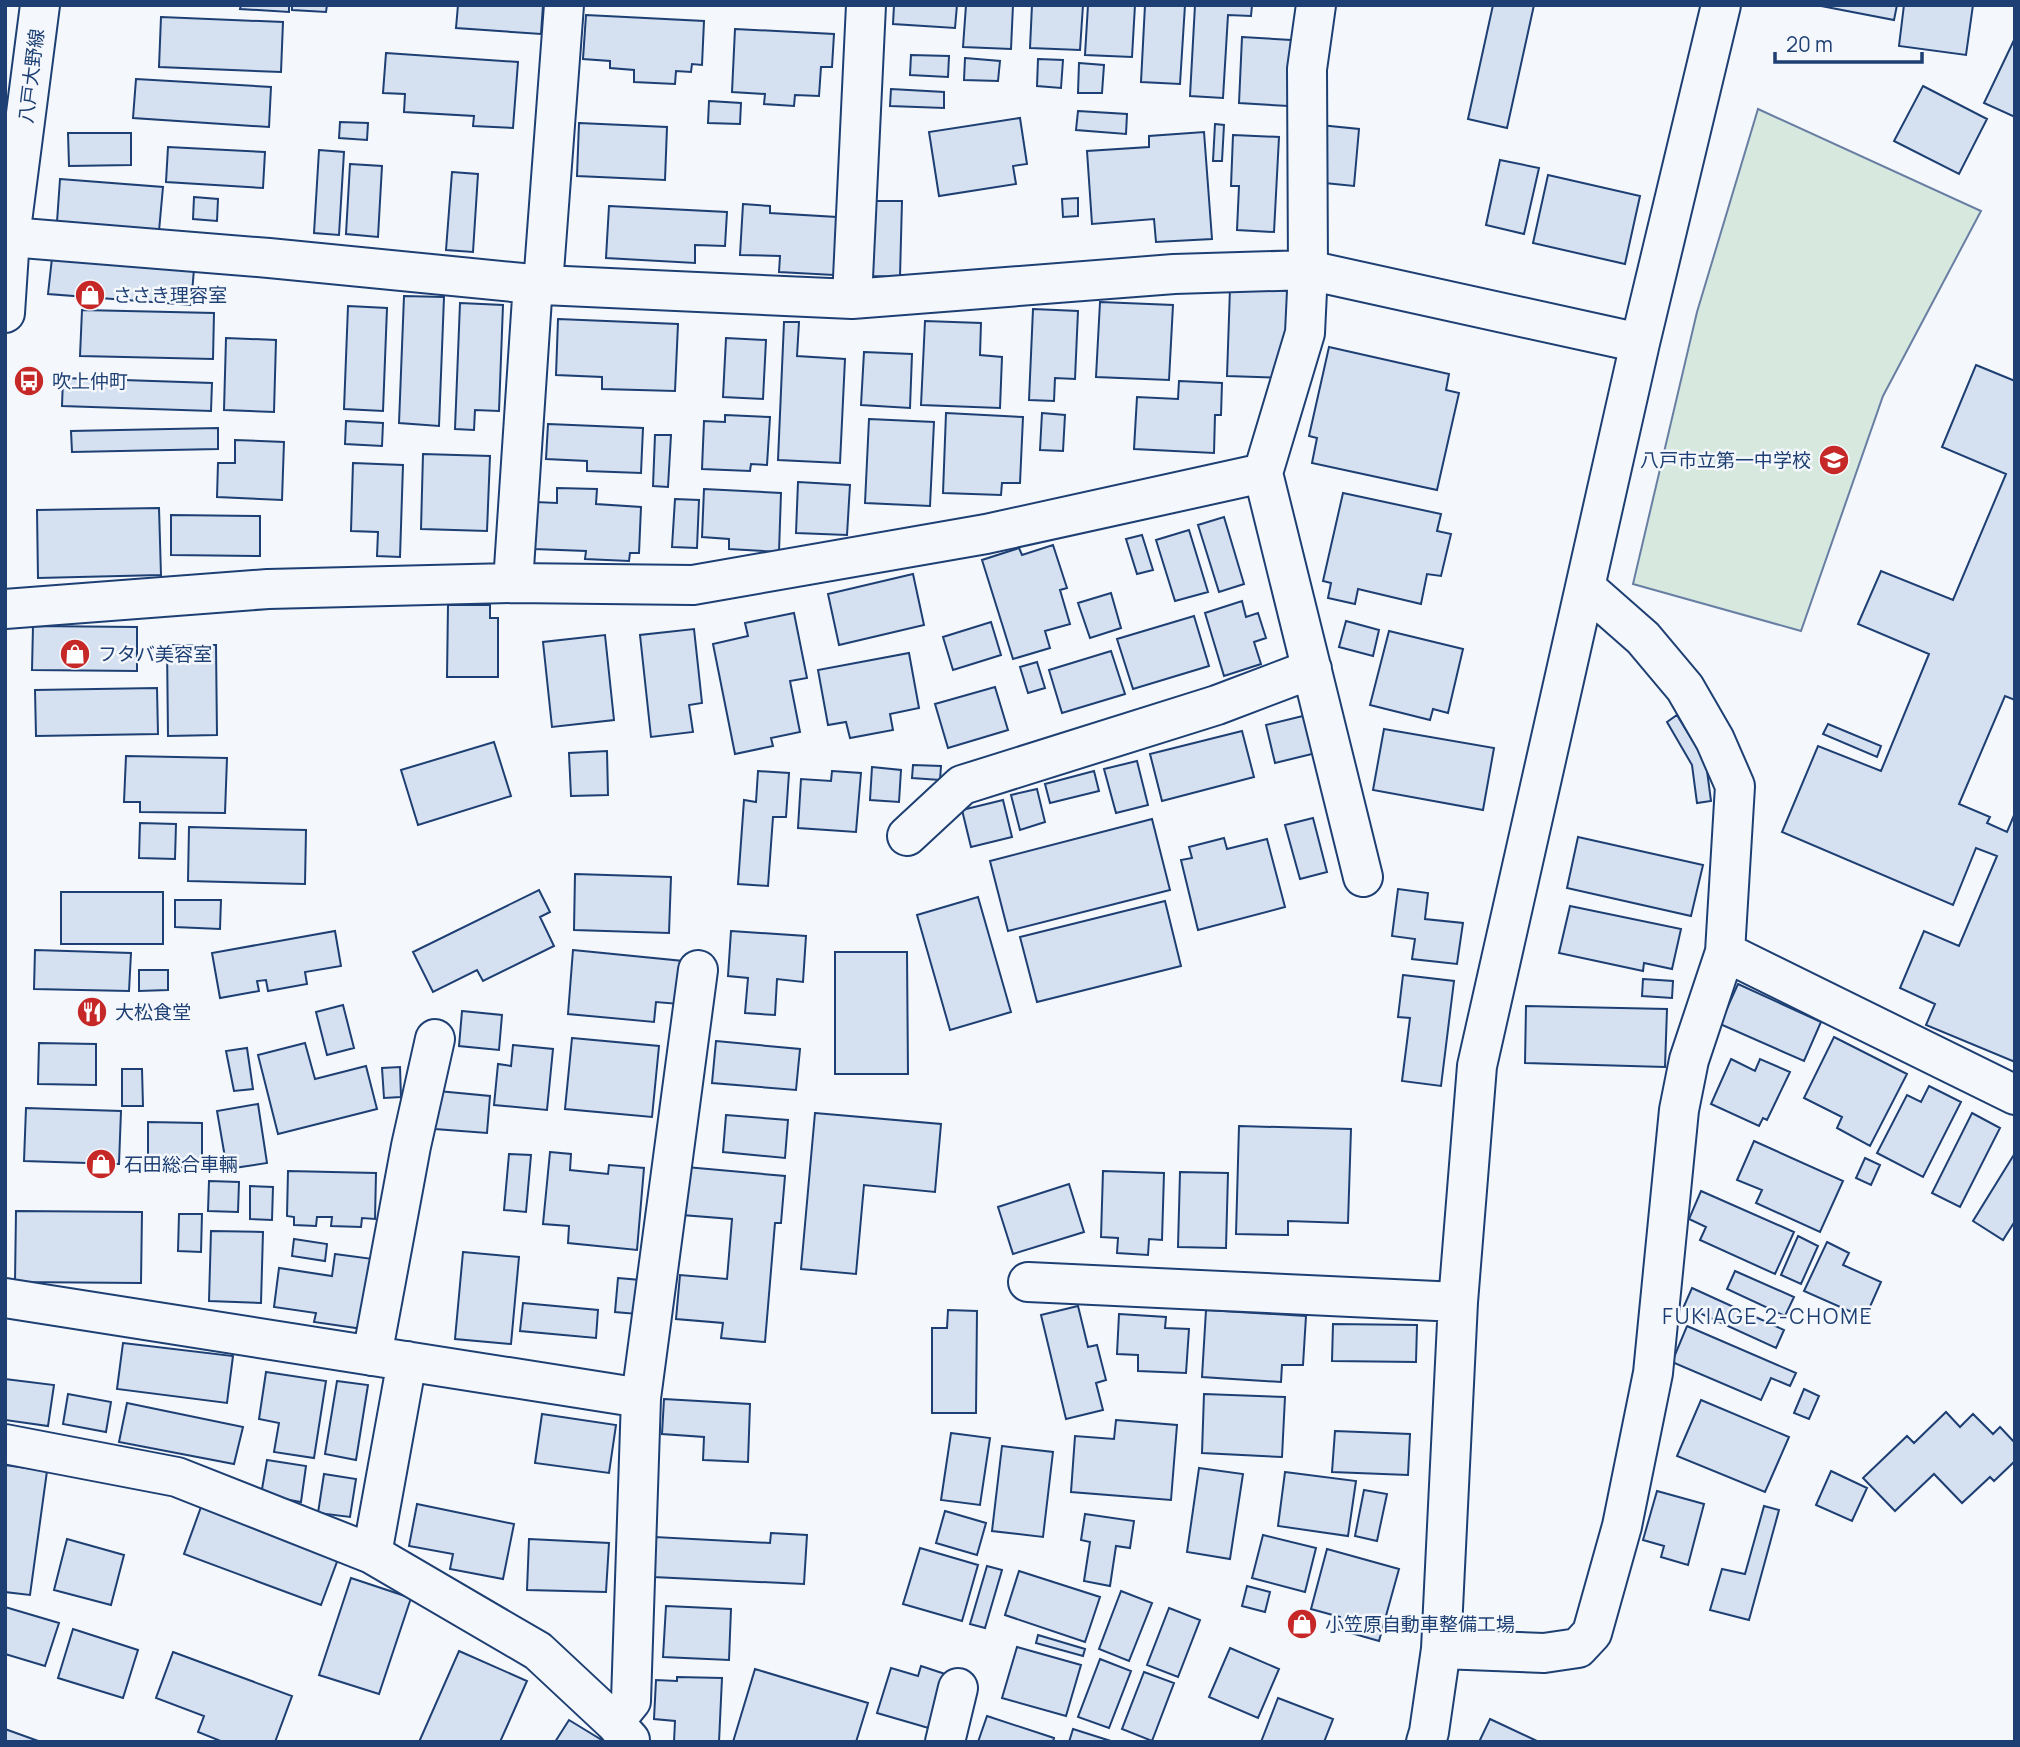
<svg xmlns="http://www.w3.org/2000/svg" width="2020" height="1747" viewBox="0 0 2020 1747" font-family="Manrope,'Noto Sans JP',sans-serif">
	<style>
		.green { fill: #d7e8df; stroke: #687fa3; stroke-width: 2 }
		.building { fill: #d5e0f0; stroke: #1d3f73; stroke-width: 2 }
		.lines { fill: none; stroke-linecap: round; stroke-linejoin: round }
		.minor-casing { stroke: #1d3f73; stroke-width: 42 }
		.major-casing { stroke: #1d3f73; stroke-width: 42 }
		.minor { stroke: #f4f7fb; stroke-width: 38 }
		.major { stroke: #f4f7fb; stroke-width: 38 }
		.labels { text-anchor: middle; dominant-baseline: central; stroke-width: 5; stroke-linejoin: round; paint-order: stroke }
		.street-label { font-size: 19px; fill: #1d3f73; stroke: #f4f7fb }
		.poi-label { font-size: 19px; fill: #1d3f73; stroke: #f4f7fb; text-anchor: start }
		.neighbourhood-label { font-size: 21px; letter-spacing: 2px; fill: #1d3f73; stroke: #f4f7fb }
	</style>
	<rect width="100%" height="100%" fill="#f4f7fb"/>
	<path class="green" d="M1758,109L1981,211L1883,396L1801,631L1633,584L1697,312Z"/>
	<path class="building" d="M241,5H289V12L240,9Z
		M292,5H327L326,12L292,10Z
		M458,5H543L541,34L456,28Z
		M894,5H957L955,28L893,24Z
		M966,5H1013L1011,49L963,47Z
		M1032,5H1083L1080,50L1030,48Z
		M1088,5H1135L1132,57L1085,55Z
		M1145,5H1185L1180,84L1141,82Z
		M1195,5H1252L1251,16L1228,15L1223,98L1190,96Z
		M1493,5H1534L1507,128L1468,119Z
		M1816,5H1897L1894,20Z
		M1904,5H1973L1966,55L1899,46Z
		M586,15L704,21L702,65L692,64L691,72L676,71L675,84L634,82V70L610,68V61L583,59Z
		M161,17L283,22L281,72L159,67Z
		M735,29L834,34L832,67H821L819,96L795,95L794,106L764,104L765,94L732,92Z
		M1242,37L1291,40L1288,106L1239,103Z
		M2015,38V117L1984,103Z
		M386,53L518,62L513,128L473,126L474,116L404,112L405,94L383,93Z
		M911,55L949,56L948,77L910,75Z
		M965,58L1000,61L998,81L964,80Z
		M1038,59L1063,60L1061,88L1037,86Z
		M1079,63L1104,65L1102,93H1078Z
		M136,79L271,87L269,127L133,118Z
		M1923,86L1987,119L1959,174L1894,141Z
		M891,89L944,92V108L890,106Z
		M709,101L741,103L740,124L708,123Z
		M1078,111L1127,114L1126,134L1076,130Z
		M1020,118L1027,164L1013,166L1016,184L939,196L929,132Z
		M340,122L368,123L367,140L339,138Z
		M579,123L667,127L665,180L577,176Z
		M1215,124L1224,125L1222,161H1213Z
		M1320,125L1359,129L1354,186L1315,182Z
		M1204,132L1212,239L1156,242L1154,219L1092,224L1087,151L1149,147V136Z
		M68,133H131V165L69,166Z
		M1233,135L1279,137L1274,232L1237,230L1239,186H1231Z
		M168,147L265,152L263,188L166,182Z
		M319,150L344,152L339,235L314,233Z
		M1500,160L1539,168L1524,234L1486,225Z
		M350,164L382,166L378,237L346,234Z
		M452,172L478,174L473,252L446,250Z
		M1548,175L1640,196L1625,264L1533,243Z
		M60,179L163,187L159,231L57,222Z
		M194,197L218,199L217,221L193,219Z
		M1078,198V216L1063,217L1062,199Z
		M874,201H902L900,277L872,276Z
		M743,204L770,206V213L837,217L834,275L779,272L780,256L740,255Z
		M609,206L727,212L725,246L695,245V263L606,258Z
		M52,258L194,269L191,305L48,294Z
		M1230,288L1289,291L1285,378L1227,376Z
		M404,296L444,297L439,426L399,423Z
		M1100,302L1173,305L1169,380L1096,377Z
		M460,303L503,305L499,411L475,410L474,430L455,429Z
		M348,306L387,308L383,411L344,409Z
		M1033,309L1078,311L1075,379L1055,378L1054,401L1029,400Z
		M82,310L214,313L213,359L80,356Z
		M558,319L678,324L675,391L602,389V377L556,375Z
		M925,321L981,323L980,355L1002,357L1000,408L921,405Z
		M784,322H799L797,356L845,359L840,463L778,460Z
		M226,338L276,340L274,412L224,410Z
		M726,338L766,340L763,399L723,397Z
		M1329,347L1449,374L1446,390L1459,393L1437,490L1312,463L1317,438L1309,436Z
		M864,352L912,354L910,408L861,405Z
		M1976,365L2015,381V700L2005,696L1959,804L1990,817L1987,823L2007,832L2015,813V1062L1926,1025L1935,1004L1900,988L1924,931L1959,946L1997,856L1976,848L1953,905L1782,832L1818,746L1881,771L1929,654L1858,624L1881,571L1953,600L2006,474L1942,447Z
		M63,378L212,383L211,411L62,406Z
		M1179,381L1222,383L1221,415H1215L1214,453L1134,449L1137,397L1178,399Z
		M946,413L1023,417L1020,483H1002L1001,495L943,493Z
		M1042,413L1065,415L1063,451L1040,450Z
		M725,415L770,417L767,465L751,464L750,471L702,469L704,421L725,422Z
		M869,419L934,422L930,506L865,503Z
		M346,421L383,423L382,446L345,444Z
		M548,424L643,428L641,473L587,471V461L546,459Z
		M218,428V449L72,452L71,431Z
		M655,435H671L668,487L653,486Z
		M235,440L284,442L282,500L217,497L218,463H235Z
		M423,454L490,456L487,531L421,529Z
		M353,463L403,465L400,557L377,556L378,532L351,531Z
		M798,482L850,485L847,535L796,533Z
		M557,488L597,489L596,504L641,507L639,553H630L629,561L585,559L586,551L534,549L536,502L557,503Z
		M704,489L781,493L779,552L729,549V539L702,537Z
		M1343,493L1441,514L1437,531L1451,534L1441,576L1427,574L1421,604L1358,589L1355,604L1328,598L1331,583L1323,581Z
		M675,499L699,500L697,548L672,547Z
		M159,508L161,575L38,578L37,510Z
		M171,515L260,516V556L171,555Z
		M1224,517L1244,584L1219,592L1198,525Z
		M1189,530L1208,592L1175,601L1156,540Z
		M1142,535L1153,570L1137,574L1126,539Z
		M1053,545L1067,588L1060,590L1070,624L1045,631L1050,648L1013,659L982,560L1019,548L1022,555Z
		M913,574L924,625L839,645L828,594Z
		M1111,593L1121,628L1090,638L1078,603Z
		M1242,601L1246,617L1258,613L1266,638L1254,642L1261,664L1224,676L1205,613Z
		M448,605H490V618H498V677H447Z
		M794,613L807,678L790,681L800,732L771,738L773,746L735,754L713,644L748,636L745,623Z
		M1194,616L1209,666L1133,689L1117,639Z
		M1346,621L1379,630L1373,656L1339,647Z
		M991,622L1001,655L953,670L943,637Z
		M33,626L137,627V671L32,670Z
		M694,629L702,703L689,705L693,732L651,737L640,635Z
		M1389,631L1463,649L1448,713L1433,709L1430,720L1370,705Z
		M605,635L614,720L552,727L543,642Z
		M167,645H216L217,735L168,736Z
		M1111,651L1125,694L1062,713L1049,670Z
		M909,653L919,708L890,714L893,730L850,738L846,722L828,725L818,670Z
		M1037,662L1045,688L1028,693L1020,667Z
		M995,687L1008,730L948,748L935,704Z
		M157,688L158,734L36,736L35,690Z
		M1307,715L1316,753L1275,763L1266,725Z
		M1677,715L1706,763L1711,801L1697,803L1692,765L1667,722Z
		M1828,724L1881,746L1877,757L1823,734Z
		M1384,729L1494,748L1483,810L1373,790Z
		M1242,731L1254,777L1162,801L1150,754Z
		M494,742L511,796L418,825L401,770Z
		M607,751L608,795L571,796L569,753Z
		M126,756L227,758L225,813L140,812V802H124Z
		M1137,761L1148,805L1116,813L1104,769Z
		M913,765L941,766L940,780L912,778Z
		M872,767L901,770L899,802L870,800Z
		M758,771L789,773L786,817H773L768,886L738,884L744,800L756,802Z
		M832,771L861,773L856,832L798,828L801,779L831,781Z
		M1094,771L1099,791L1050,803L1045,784Z
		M1037,789L1045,822L1020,830L1011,795Z
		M1003,800L1012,837L971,847L962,810Z
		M1313,818L1327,872L1300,879L1285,825Z
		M1152,819L1170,890L1008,931L990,861Z
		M140,823L176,824L175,859L139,858Z
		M189,827L306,830L305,884L188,881Z
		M1578,837L1703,865L1691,916L1567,888Z
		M1224,838L1227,849L1267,839L1285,907L1198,930L1181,860L1192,858L1189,847Z
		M575,874L671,877L669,933L574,930Z
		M1398,889L1428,893L1425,919L1463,923L1457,964L1412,959L1415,939L1392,936Z
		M539,890L550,912L540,917L554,946L483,981L477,970L433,992L413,952Z
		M61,892H163V944H61Z
		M978,897L1011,1012L950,1030L917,915Z
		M175,900H221L220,929L175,927Z
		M1165,901L1181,966L1037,1002L1020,937Z
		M1570,906L1681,929L1672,969L1644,963L1643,971L1559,953Z
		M335,931L341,966L305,972L307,984L268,991L266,980L257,981L259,991L220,998L212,953Z
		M731,931L806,936L803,982L777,979L775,1015L745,1013L748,978L728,976Z
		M35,950L131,953L129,991L34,989Z
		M573,950L683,961L679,1004L656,1002L654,1022L568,1014Z
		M835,952H907L908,1074H835Z
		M139,970H168V990L139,991Z
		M1403,975L1454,981L1441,1086L1402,1081L1410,1018L1398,1017Z
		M1643,979L1673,981L1672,998L1642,996Z
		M1738,984L1821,1022L1804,1061L1720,1024Z
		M343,1005L354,1048L327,1055L316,1012Z
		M1526,1006L1667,1009L1665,1067L1525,1063Z
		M462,1011L502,1015L499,1050L459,1046Z
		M1834,1037L1907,1074L1870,1146L1837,1128L1842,1117L1804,1098Z
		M572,1038L659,1046L652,1117L565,1109Z
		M716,1041L800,1049L796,1090L712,1083Z
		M39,1043L96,1044V1085L38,1084Z
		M305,1043L315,1079L366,1066L377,1109L278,1134L258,1055Z
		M513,1045L553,1049L547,1110L494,1105L498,1064L511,1066Z
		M247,1048L253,1089L234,1091L226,1051Z
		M1731,1059L1755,1071L1760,1059L1790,1072L1767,1120L1763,1118L1759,1126L1711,1104Z
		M400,1067L401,1097L384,1098L382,1068Z
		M122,1069H142L143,1106H122Z
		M1929,1086L1961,1102L1923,1177L1877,1153L1907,1095L1921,1102Z
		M438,1091L490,1096L487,1133L435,1129Z
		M258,1104L267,1163L227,1169L217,1111Z
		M26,1108L121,1111L119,1164L24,1161Z
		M815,1113L941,1124L935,1192L864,1185L856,1274L801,1269Z
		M1972,1113L2000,1128L1960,1207L1932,1193Z
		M726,1115L788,1120L785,1158L723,1152Z
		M148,1122L202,1123V1168L148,1167Z
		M1239,1126L1351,1129L1348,1223L1288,1221V1235L1236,1234Z
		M1754,1141L1843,1181L1820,1232L1756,1203L1762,1190L1737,1180Z
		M550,1152L571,1154L570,1170L608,1174L609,1165L644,1168L637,1250L568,1243L569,1226L543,1224Z
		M2015,1153V1221L2003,1240L1973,1221Z
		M509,1154L531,1155L526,1212L504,1210Z
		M1865,1158L1880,1165L1871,1185L1856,1178Z
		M686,1167L785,1176L781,1223H775L765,1342L721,1338L723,1323L676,1319L680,1275L727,1279L732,1219L682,1215Z
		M288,1171L376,1173L375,1219L362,1218L361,1227L331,1226L332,1217H317L316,1226L294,1225V1217L287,1216Z
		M1103,1171L1164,1173L1162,1240L1149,1239L1148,1255L1117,1253L1118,1238L1101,1237Z
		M1180,1172L1228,1173L1226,1248L1178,1247Z
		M209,1181L239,1182L238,1212L208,1211Z
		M1069,1184L1084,1232L1013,1254L998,1207Z
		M250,1186L273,1187L272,1220L250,1219Z
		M1701,1191L1794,1232L1775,1274L1700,1240L1706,1227L1689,1219Z
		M16,1211L142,1212L141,1283L15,1282Z
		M179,1214H202L201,1252L178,1251Z
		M211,1231L263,1232L261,1303L209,1301Z
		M1798,1236L1818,1246L1801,1284L1781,1275Z
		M294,1239L327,1244L325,1261L292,1256Z
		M1827,1242L1849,1253L1843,1265L1881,1282L1865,1318L1804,1291Z
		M463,1252L519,1257L511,1344L455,1339Z
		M335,1254L373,1259L363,1329L314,1322L316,1313L274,1307L279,1268L332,1276Z
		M1735,1271L1794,1297L1785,1316L1727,1289Z
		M618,1278L640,1280L637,1314L615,1312Z
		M1692,1288L1784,1330L1776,1348L1684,1306Z
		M523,1303L598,1310L596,1338L520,1331Z
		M1078,1306L1088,1347L1097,1345L1106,1380L1096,1383L1103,1410L1066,1419L1041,1315Z
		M948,1310L977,1311L976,1413H932V1328H947Z
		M1206,1310L1306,1316L1303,1365H1282L1281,1382L1202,1377Z
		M1119,1314L1166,1317L1165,1328L1189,1329L1186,1373L1138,1371V1355L1117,1354Z
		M1333,1324L1417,1325L1416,1362L1332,1361Z
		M1687,1326L1796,1373L1790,1386L1771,1378L1761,1400L1672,1362Z
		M123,1343L233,1356L227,1403L117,1389Z
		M266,1372L326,1381L314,1458L274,1452L279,1423L259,1419Z
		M5,1379L54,1385L48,1426L5,1420Z
		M337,1381L368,1385L356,1460L325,1454Z
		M1804,1389L1819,1396L1809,1419L1794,1413Z
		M68,1394L111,1402L106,1432L63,1424Z
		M1204,1394L1285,1397L1282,1457L1202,1453Z
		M664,1399L750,1404L748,1462L703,1460L704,1437L662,1434Z
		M1701,1400L1789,1437L1765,1492L1677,1456Z
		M127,1403L243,1427L234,1464L119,1442Z
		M1946,1412L1960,1427L1973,1414L1993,1434L2000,1427L2015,1443V1461L1994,1481L1990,1477L1962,1503L1934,1474L1895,1511L1863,1478L1907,1436L1914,1443Z
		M542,1414L616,1425L609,1473L535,1463Z
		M1116,1420L1177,1425L1171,1500L1071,1492L1075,1436L1114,1439Z
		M1335,1431L1410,1434L1408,1475L1332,1472Z
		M951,1433L990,1438L980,1505L941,1500Z
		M1002,1446L1053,1452L1043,1537L992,1531Z
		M267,1460L306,1466L301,1502L261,1495Z
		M5,1465L47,1471L30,1595L5,1592Z
		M1199,1468L1243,1474L1230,1559L1187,1552Z
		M1831,1471L1867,1488L1852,1521L1816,1505Z
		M1285,1472L1356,1481L1348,1536L1278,1526Z
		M324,1474L356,1479L350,1517L318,1513Z
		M1364,1490L1387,1494L1377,1541L1355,1536Z
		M1657,1491L1704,1504L1688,1565L1661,1557L1664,1546L1643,1540Z
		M417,1504L514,1524L503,1579L450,1569L453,1554L409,1546Z
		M1764,1506L1779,1510L1749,1620L1710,1610L1722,1569L1745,1574Z
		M201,1507L338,1559L321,1605L184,1554Z
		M945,1511L986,1523L977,1555L936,1543Z
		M1085,1514L1134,1521L1130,1548L1116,1546L1110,1586L1084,1581L1090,1542L1081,1540Z
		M771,1533L807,1535L804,1584L653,1577L655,1537L770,1543Z
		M1263,1535L1316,1548L1305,1592L1252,1578Z
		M67,1539L124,1555L111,1605L54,1590Z
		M529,1539L609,1543L606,1592L527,1590Z
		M920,1548L978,1565L962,1621L903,1604Z
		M1327,1549L1399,1569L1379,1641L1337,1629L1340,1617L1311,1609Z
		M987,1566L1002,1570L985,1628L970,1624Z
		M1019,1571L1100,1597L1085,1642L1005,1615Z
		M351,1578L411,1598L379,1694L319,1675Z
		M1247,1586L1270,1592L1265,1612L1242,1606Z
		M1121,1591L1152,1603L1129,1661L1099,1649Z
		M666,1606L731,1609L729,1660L663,1657Z
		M5,1607L59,1623L45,1666L5,1654Z
		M1169,1608L1200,1620L1178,1677L1147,1665Z
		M73,1629L138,1650L123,1698L58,1678Z
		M1038,1635L1085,1649L1083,1656L1036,1643Z
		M1017,1647L1081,1665L1066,1716L1002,1698Z
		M1230,1648L1279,1669L1258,1718L1209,1697Z
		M459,1651L527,1681L500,1742H419Z
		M173,1652L292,1696L275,1742H223L198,1732L204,1716L156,1698Z
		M1100,1659L1131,1671L1109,1728L1078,1717Z
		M921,1666L948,1675L932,1729L877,1713L891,1668L918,1676Z
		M755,1669L868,1703L856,1742H733Z
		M1144,1672L1174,1683L1152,1741L1122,1729Z
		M677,1677L722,1678L719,1742H674L675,1721L654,1719L656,1680L677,1681Z
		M1278,1698L1333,1719L1324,1742H1261Z
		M987,1716L1054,1738L1053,1742H978Z
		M1490,1719L1539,1742H1479Z
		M569,1720L605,1742H555Z
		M5,1729L41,1742H5Z
		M1073,1729L1114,1742H1069Z"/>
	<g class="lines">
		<g class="minor-casing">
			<path id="minor" d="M10,237L269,258L543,285L852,299L1174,274L1308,270L1640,343
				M543,285L564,5
				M852,299L866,5
				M1263,473L1305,333L1308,270L1307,69L1316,5
				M513,583L533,283
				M5,609L268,589L513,583L693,585L986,534L1263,473L1363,877
				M907,836L962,785L1217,705L1312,669
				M1725,952L2015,1095
				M1028,1282L1458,1302
				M5,1298L641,1398L631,1701L614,1722
				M372,1356L411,1146L435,1039
				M641,1398L698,970
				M5,1444L177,1477L372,1554L538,1651L614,1722L630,1740
				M372,1554L407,1361
				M1441,1649L1544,1653L1578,1648L1592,1633L1622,1526L1653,1373L1679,1110L1689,1060L1725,952L1735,786L1715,740L1685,688L1643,638L1585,587
				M945,1742L958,1688
				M1426,1742L1429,1732L1441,1649L1458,1302L1477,1066L1640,343L1721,5"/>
		</g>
		<g class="major-casing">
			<path id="major" d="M5,313L10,237L40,5"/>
		</g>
		<use href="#minor" class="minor"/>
		<use href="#major" class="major"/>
	</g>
	<defs>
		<g id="shop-disc" transform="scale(1.575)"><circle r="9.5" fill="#c62828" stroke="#f4f7fb"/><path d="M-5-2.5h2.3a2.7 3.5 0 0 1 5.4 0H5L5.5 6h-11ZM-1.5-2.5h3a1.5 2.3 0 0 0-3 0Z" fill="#fff"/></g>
		<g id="bus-disc" transform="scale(1.575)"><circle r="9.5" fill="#c62828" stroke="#f4f7fb"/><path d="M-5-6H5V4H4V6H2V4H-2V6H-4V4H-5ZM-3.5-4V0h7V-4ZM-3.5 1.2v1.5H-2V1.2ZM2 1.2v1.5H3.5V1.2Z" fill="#fff"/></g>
		<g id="school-disc" transform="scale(1.575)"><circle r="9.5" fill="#c62828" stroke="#f4f7fb"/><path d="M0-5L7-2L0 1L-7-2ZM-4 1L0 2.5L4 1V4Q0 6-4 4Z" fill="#fff"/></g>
		<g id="restaurant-disc" transform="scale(1.575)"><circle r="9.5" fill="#c62828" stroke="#f4f7fb"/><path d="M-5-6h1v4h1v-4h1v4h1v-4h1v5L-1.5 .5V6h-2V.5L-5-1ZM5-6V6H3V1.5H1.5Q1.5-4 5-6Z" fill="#fff"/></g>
	</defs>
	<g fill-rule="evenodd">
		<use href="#shop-disc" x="90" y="295"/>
		<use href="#bus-disc" x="29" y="381"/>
		<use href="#school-disc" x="1834" y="460"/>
		<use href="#shop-disc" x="75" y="654"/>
		<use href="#restaurant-disc" x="92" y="1012"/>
		<use href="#shop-disc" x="101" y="1164"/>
		<use href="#shop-disc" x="1302" y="1624"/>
	</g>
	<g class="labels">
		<g class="street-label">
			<text transform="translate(31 76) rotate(-83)">八戸大野線</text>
		</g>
		<g class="poi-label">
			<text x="113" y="295">ささき理容室</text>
			<text x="52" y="381">吹上仲町</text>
			<text x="1811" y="460" text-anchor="end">八戸市立第一中学校</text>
			<text x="98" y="654">フタバ美容室</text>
			<text x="115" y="1012">大松食堂</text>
			<text x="124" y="1164">石田総合車輛</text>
			<text x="1325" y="1624">小笠原自動車整備工場</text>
		</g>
		<g class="neighbourhood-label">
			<text x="1768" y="1316">FUKIAGE 2-CHOME</text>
		</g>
	</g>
	<rect width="2020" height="1747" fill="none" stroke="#1d3f73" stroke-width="14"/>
	<path d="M1775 52v10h147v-10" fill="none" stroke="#1d3f73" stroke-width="3.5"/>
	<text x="1786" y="52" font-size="21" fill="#1d3f73" stroke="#f4f7fb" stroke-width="5" paint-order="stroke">20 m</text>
</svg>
